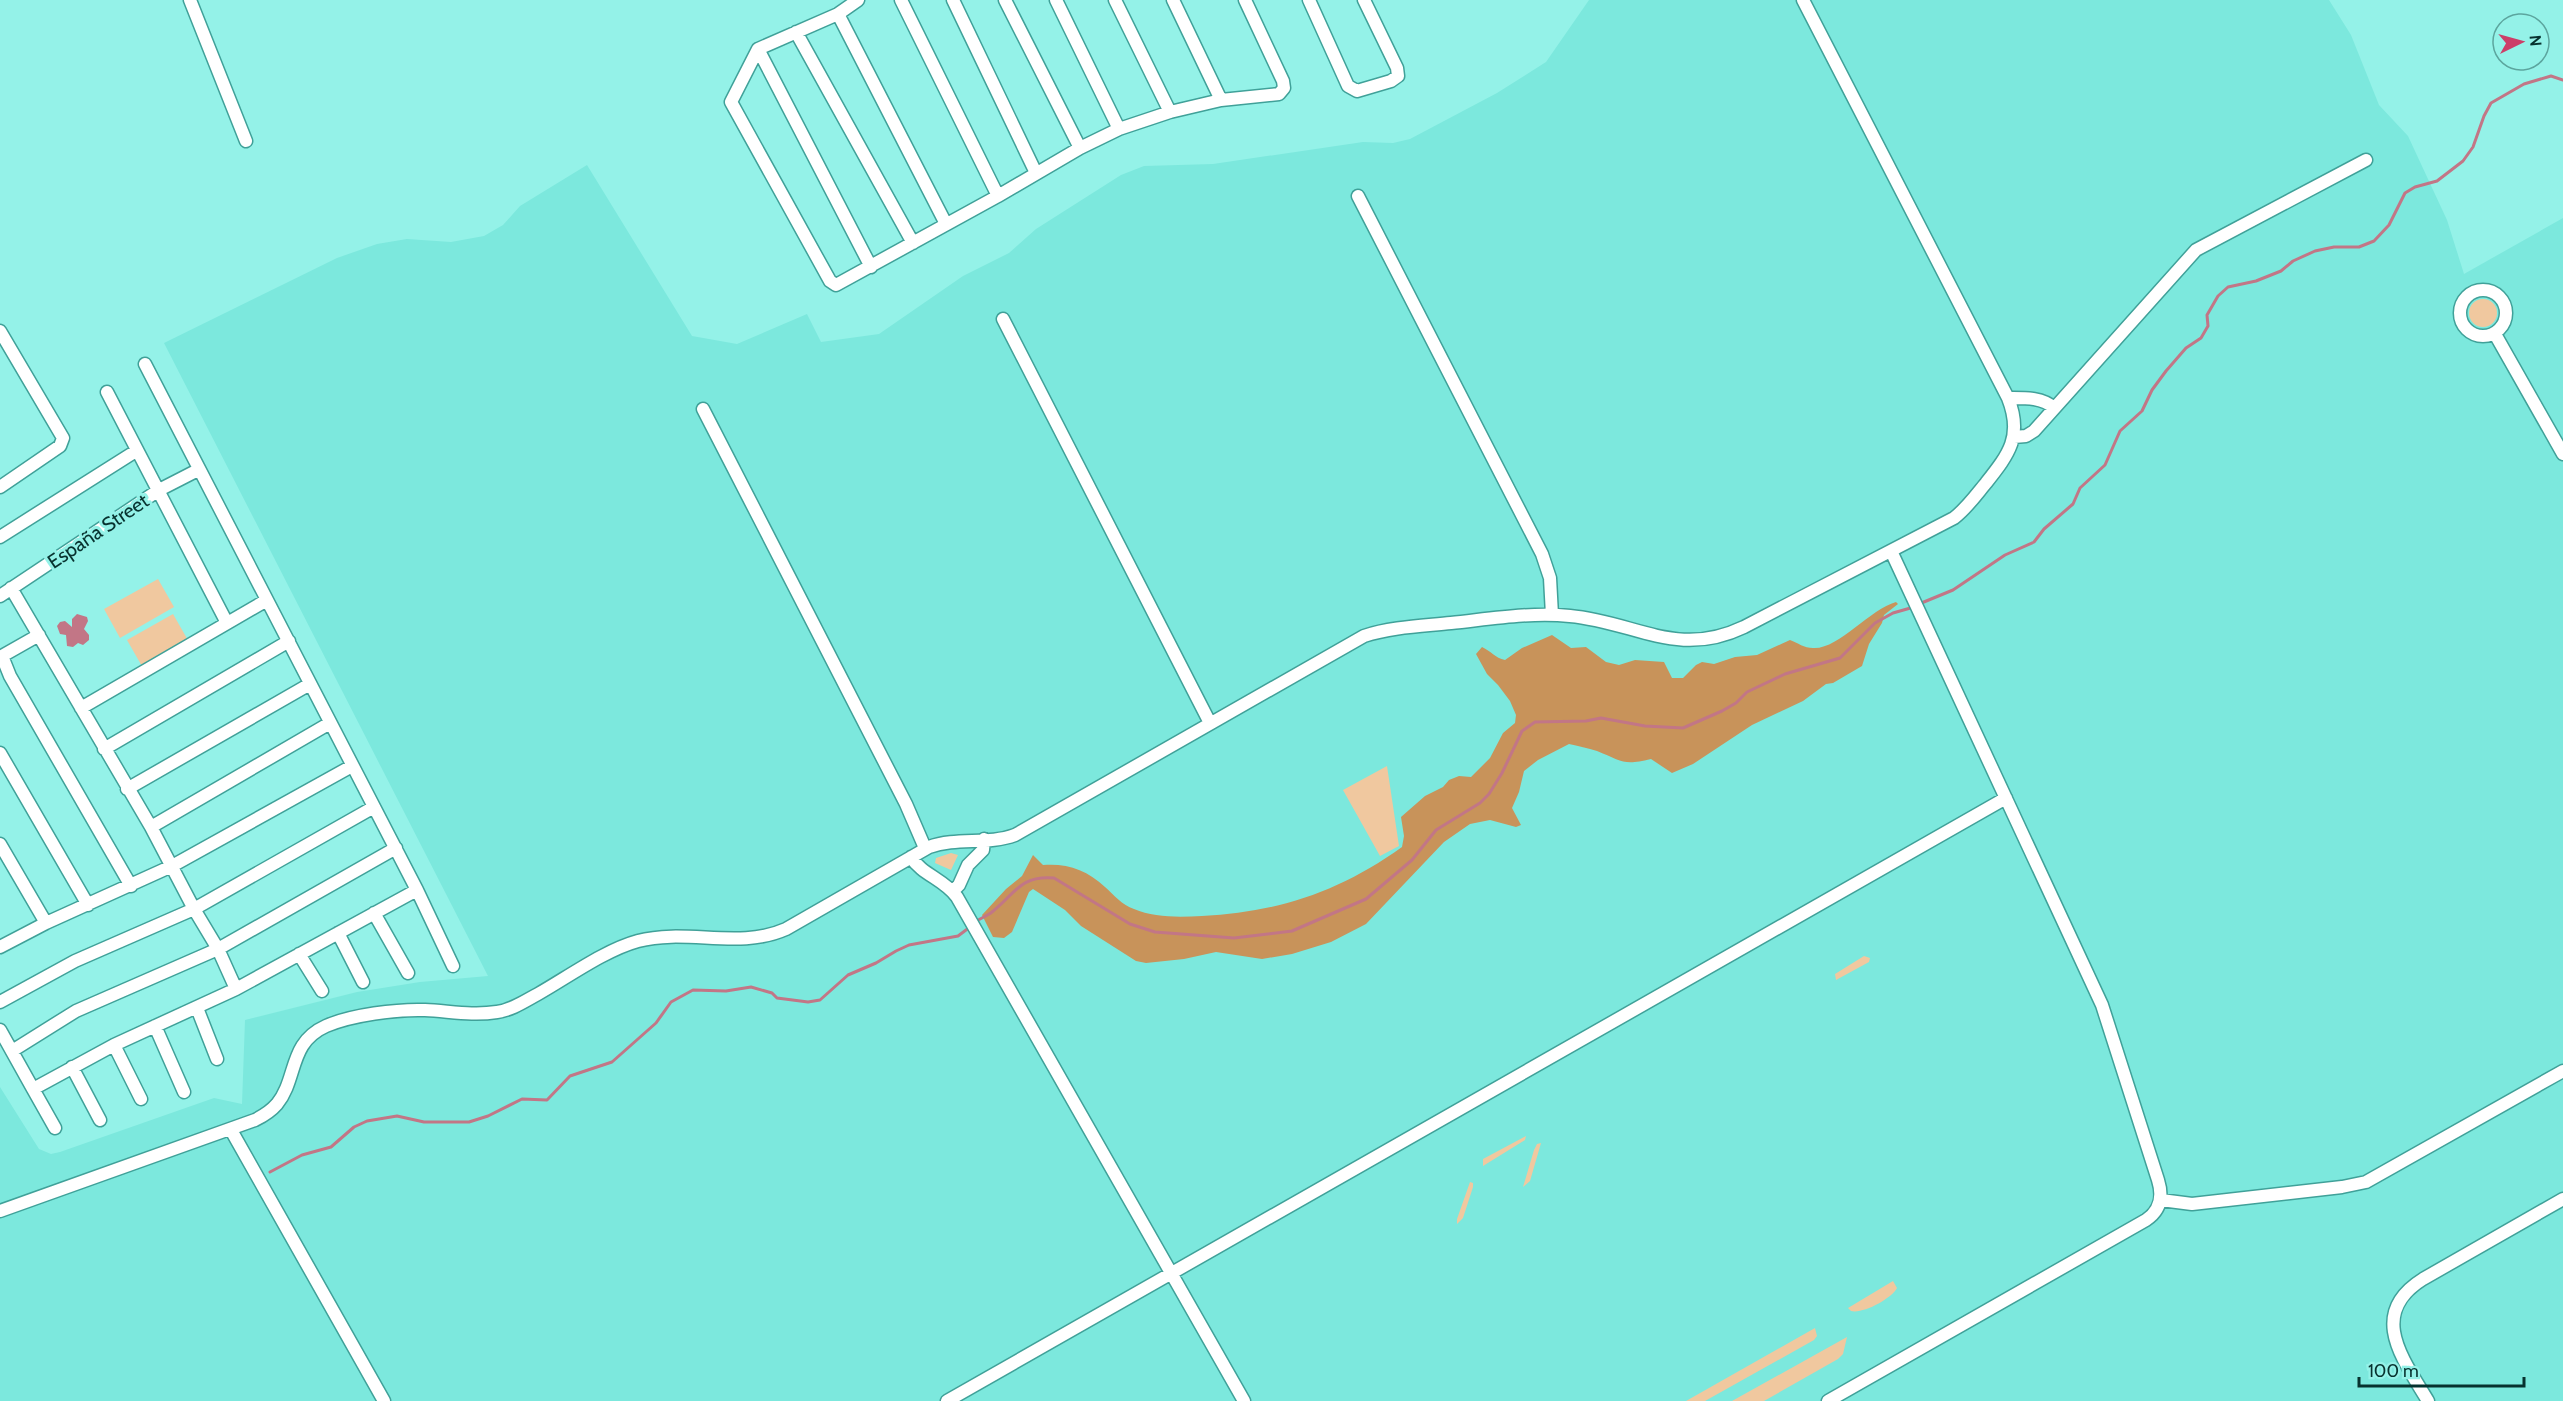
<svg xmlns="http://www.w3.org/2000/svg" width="2563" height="1401" viewBox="0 0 2563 1401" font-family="Cabin,sans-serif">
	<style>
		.built { fill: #7ce8dd }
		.green { fill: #f0c89f }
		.forest { fill: #c8935a }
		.water { fill: #c27686 }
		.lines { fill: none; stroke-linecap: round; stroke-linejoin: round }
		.stream { stroke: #c27686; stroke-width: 3 }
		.street-casing { stroke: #40a199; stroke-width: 15 }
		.street { stroke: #fff; stroke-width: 12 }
		.labels { text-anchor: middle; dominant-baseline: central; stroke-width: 6; stroke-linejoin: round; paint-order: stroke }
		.street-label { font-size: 20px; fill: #07322f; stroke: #94f2e8 }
	</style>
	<rect width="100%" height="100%" fill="#94f2e8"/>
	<path class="built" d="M1589,0H2329L2351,35L2379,105L2408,136L2447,220L2464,274L2563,218V1401H0V1087L39,1149L51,1154L60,1152L214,1098L242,1104L245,1020L357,992L420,982L488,976L164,343L337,258L377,244L407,239L451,242L484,236L503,225L520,206L587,165L692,336L737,344L807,314L821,342L879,334L963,276L1009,253L1036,229L1121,175L1144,166L1213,164L1363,142L1393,143L1410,139L1497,93L1546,62Z"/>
	<path class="green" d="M2469 313a14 14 0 1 1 28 0a14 14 0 1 1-28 0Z
		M158,579L174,607L120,638L104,609Z
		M173,614L189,642L143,668L127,640Z
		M1387,766L1399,846L1380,856L1343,790Z
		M951,853L958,855L951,870L935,863L936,858Z
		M1864,956L1870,958L1869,962L1836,980L1835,974Z
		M1526,1136L1525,1140L1483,1166V1159Z
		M1541,1143L1530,1181L1523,1187L1534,1150L1537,1144Z
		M1470,1182L1473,1183V1187L1463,1218L1457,1224V1219Z
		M1893,1281L1897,1288C1891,1299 1863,1314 1851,1311L1848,1308Z
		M1815,1328L1817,1336L1814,1340L1705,1401H1686Z
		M1847,1337L1843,1354L1838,1359L1764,1401H1732Z"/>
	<path class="forest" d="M1896,602L1898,604L1884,615L1882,623L1869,644L1862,666L1833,683L1826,684L1803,701L1752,725L1693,764L1672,773L1651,759C1623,766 1622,761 1597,751C1588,748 1578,746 1569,744L1538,760L1524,771L1519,792L1512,808L1521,825L1516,827L1490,820L1470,824L1444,842L1366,924L1331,942L1292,954L1262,959L1216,952L1184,959L1146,963L1136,961L1081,926L1065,910L1033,889L1029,892L1012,932L1004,938L993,937L982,915L1006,889L1022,876L1033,855L1043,865C1067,863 1087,870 1105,887C1114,895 1122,905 1134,909C1154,918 1180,917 1202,916C1279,912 1339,892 1402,847L1404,836L1401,817L1425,796L1443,787L1449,780L1459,776L1471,777L1490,758L1503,733L1515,723L1516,715L1510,701L1498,685L1487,674L1476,654L1482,647C1491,651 1495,658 1505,660L1522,648L1552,635L1571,648L1586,647L1606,662L1619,665L1635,660L1664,662L1672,678H1683L1696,665L1702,662L1714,664L1735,657L1757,655L1790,640C1798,643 1804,648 1813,648C1838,650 1870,609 1896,602Z"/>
	<path class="water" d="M77,614L87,617L88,621L84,629L89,635V640L83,645L78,643L73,647L67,646L66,635L60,634L57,626L60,622L65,621L72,627V619Z"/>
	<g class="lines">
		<path class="stream" d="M1919,604L1953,590L2005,555L2034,542L2044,529L2073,504L2080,488L2105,465L2120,431L2142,411L2152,390L2166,371L2186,348L2201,338L2208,326L2207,315L2218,296L2228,287L2256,281L2281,271L2293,261L2315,251L2334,247H2359L2374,241L2389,225L2405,193L2415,187L2437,181L2463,161L2473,147L2484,116L2491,103L2524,84L2551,76L2563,80
			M975,922C981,918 987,916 992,912C1015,894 1020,875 1054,878L1130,924L1155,932L1234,938L1292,931L1366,899L1412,860L1436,830L1480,803L1489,794L1502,773L1522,731L1535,722L1586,721L1601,718L1645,726L1683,728L1722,711L1736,703L1747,692L1785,674L1840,658L1875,623L1893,613L1914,607
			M270,1172L302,1155L331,1147L354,1127L367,1121L397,1116L424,1122H469L488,1116L522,1099L547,1100L570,1076L612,1062L656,1023L671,1002L693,990L726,991L751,987L772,993L777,998L808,1002L820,1000L848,975L876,963L896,951L909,945L958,936L970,927"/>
		<g class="street-casing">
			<path id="street" d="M190,0L246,141
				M858,0L838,14L758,49L731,102L830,281L836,285L998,196L1080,148L1119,129L1170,112L1221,100L1279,94L1284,88L1283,81L1245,0
				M901,0L998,196
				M953,0L1036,173
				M1005,0L1080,148
				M1056,0L1119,129
				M1115,0L1170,112
				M1173,0L1221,100
				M1309,0L1348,86L1357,91L1391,81L1398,76L1397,68L1364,0
				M838,14L946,224
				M796,32L913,243
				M758,49L871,267
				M1358,196L1542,554L1550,578L1552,615
				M2460 313a23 23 0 1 1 46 0a23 23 0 1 1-46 0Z
				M1003,319L1210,723
				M0,331L63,438L60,446L0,487
				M2495,334L2563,454
				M145,364L417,890L453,966
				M107,392L227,623
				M2008,398C2024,398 2042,397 2054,408
				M703,409L906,804L925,848
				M2014,437L2026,436L2034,431L2196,250L2366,160
				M0,537L136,451
				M11,588L151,827L194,909L218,949L236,989L417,890
				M0,596L159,490L198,470
				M2,656L39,635
				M0,657L2,656L10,676L131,886
				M81,708L267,600
				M104,749L289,641
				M0,753L88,905
				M127,789L310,684
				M151,827L330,723
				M0,844L46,923
				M911,857C922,875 944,879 957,897L1244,1401
				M953,891L959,885L968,865L983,850L984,839
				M374,913L408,973
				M338,933L363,982
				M0,947L46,923L172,866L352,766
				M299,954L322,991
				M0,1002L75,961L194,909L374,807
				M197,1008L217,1059
				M155,1026L184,1092
				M0,1030L33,1089L114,1045L236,989
				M114,1045L141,1099
				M12,1051L76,1011L218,949L396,848
				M72,1067L100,1120
				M33,1089L55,1128
				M231,1130L384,1401
				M2161,1200L2192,1204L2342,1187L2366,1182L2563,1071
				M0,1211L255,1120C263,1116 271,1111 277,1104C298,1078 288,1043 326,1026C351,1015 397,1009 425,1010C449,1011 472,1016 497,1012C512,1010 525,1001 538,994C568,977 605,950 638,941C687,928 739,950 786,929L929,847C957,837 988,845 1015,835L1364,636C1391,627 1423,626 1451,623C1490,619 1530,612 1570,616C1636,622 1677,659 1744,627L1954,518C1967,508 1976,495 1986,483C2009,454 2023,436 2008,398L1803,0
				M947,1401L2006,798
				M1828,1401L2146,1220C2161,1210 2163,1196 2158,1180L2102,1005L1891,551
				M2428,1401C2403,1359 2367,1314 2423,1279L2563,1199"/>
		</g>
		<use href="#street" class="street"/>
	</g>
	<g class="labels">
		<g class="street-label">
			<text transform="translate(98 531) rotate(-34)">España Street</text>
		</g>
	</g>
	<g transform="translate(2521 42) rotate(85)"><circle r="28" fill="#94f2e8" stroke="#5ca59e" stroke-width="1.5"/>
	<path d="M0-4.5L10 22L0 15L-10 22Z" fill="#cc3e68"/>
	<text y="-9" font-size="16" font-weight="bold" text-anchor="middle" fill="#07322f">N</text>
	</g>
	<path d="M2359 1377v9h165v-9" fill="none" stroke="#07322f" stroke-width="3"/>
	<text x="2368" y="1377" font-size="18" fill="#07322f" stroke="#94f2e8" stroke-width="4.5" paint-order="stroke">100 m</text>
</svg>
